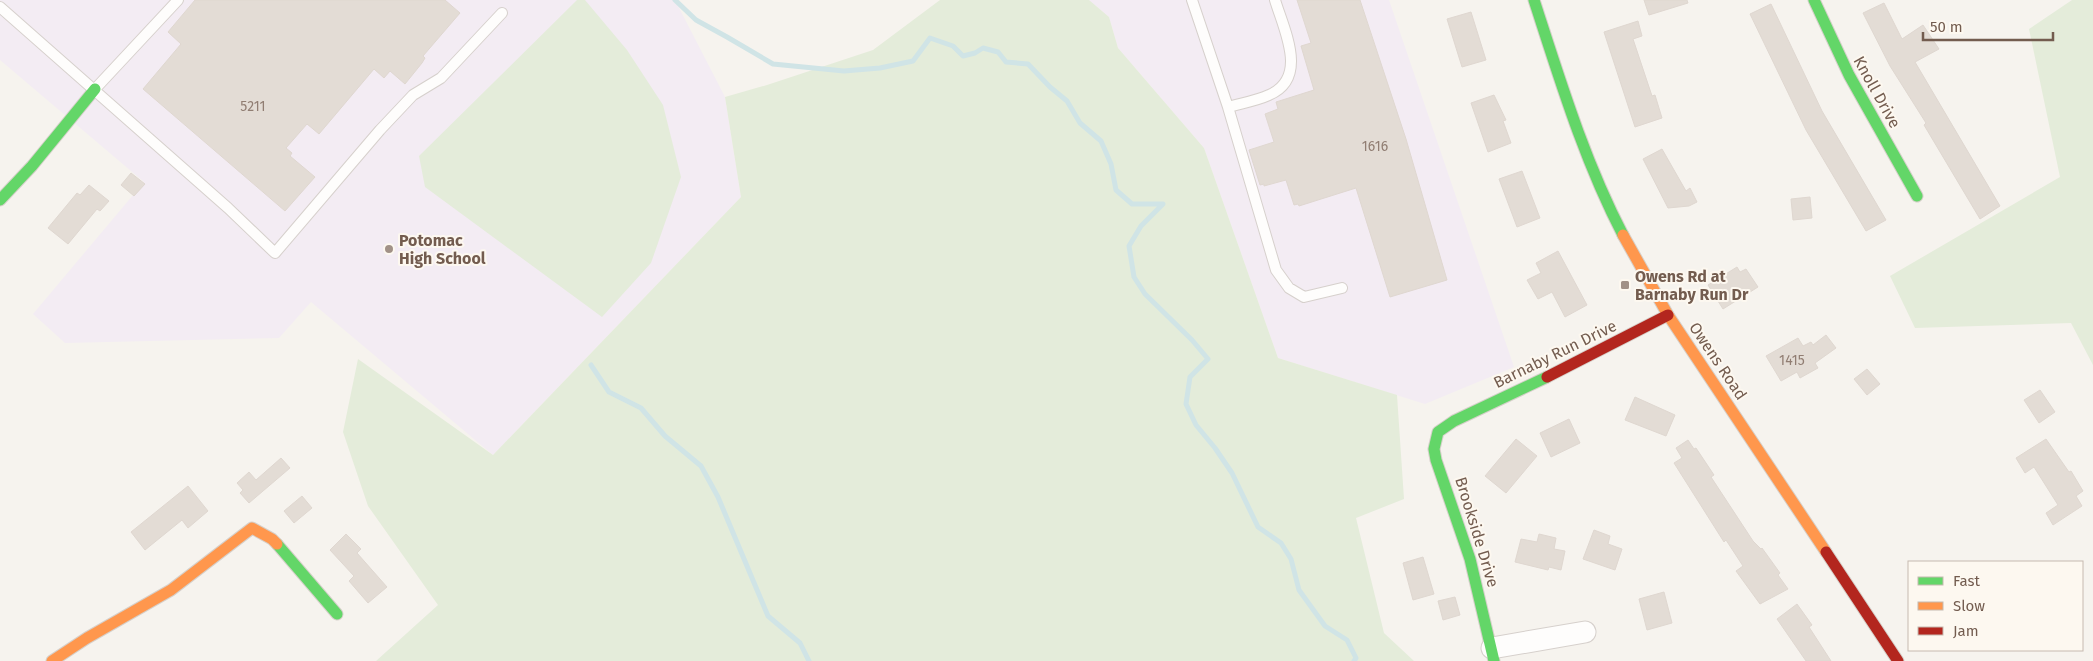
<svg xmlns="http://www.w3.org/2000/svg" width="2093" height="661" viewBox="0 0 2093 661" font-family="'Fira Sans',sans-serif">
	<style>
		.education { fill: #f3ecf3 }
		.green { fill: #e4ecda }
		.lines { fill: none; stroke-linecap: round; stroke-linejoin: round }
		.stream { stroke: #d0e4e6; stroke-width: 5 }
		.building { fill: #e3dcd5; stroke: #dfd7d0 }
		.lane-casing { stroke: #d6d0cc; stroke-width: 12 }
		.street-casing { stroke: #d6d0cc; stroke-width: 23 }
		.fast-casing { stroke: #d6d0ca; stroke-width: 13 }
		.slow-casing { stroke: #d6d0ca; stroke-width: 13 }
		.jam-casing { stroke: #d6d0ca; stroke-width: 13 }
		.lane { stroke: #fefdfc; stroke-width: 10 }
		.street { stroke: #fefdfc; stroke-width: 21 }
		.fast { stroke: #63d668; stroke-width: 11 }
		.slow { stroke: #ff974d; stroke-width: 11 }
		.jam { stroke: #b3261e; stroke-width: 11 }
		.poi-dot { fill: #a19187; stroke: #fdf8f0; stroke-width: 2 }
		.labels { text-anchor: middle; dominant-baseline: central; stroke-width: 4; stroke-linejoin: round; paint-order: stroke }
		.number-label { font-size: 14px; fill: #917e73 }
		.street-label { font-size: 16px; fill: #735c4f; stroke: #fdf8f0 }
		.poi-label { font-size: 16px; font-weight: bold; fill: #735c4f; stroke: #fdf8f0; text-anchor: start }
	</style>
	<rect width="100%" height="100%" fill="#f6f3ee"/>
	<path class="education" d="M0,0H675L725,97L741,197L493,455L311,302L279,338L65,343L33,314L144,182L0,60Z
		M1089,0H1389L1514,367L1425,404L1278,358L1204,148L1118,48L1109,17Z"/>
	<path class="green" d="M577,0H585L627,50L663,105L681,177L651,263L602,317L425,187L419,156Z
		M940,0H1089L1109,17L1118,48L1204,148L1278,358L1397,395L1404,499L1356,518L1384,633L1414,661H376L438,605L368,506L343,432L358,359L493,455L741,197L725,97L767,85L873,50Z
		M2072,0H2093V365L2071,323L1915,328L1890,276L2060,177L2029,29Z"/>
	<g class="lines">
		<path class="stream" d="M675,0L696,20L727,37L773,64L844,71L880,68L913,61L930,38L953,46L963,56L975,53L983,48L998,52L1006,62L1028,64L1050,87L1067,101L1080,123L1101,141L1111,164L1116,190L1132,204H1163L1141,226L1129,246L1134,277L1145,294L1192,340L1208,359L1190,377L1186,404L1196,425L1215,448L1232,473L1258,527L1281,543L1291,559L1299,590L1325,626L1347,640L1356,658L1354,661
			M591,365L609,392L641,408L665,436L701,466L718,497L768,616L800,643L809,661"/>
	</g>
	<path class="building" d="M195,0H445L460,13L423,56L425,58L422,63L405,84L390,71L384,78L374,69L319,134L307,124L286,148L292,153L290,156L315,177L285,211L143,89L181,44L168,32Z
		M1297,0H1360L1406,139L1447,280L1390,297L1356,188L1299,206L1298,204L1294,205L1286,180L1264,186V184L1260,185L1249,150L1274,142L1265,114L1278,109L1276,102L1314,90L1301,46L1311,43Z
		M1644,0H1687L1688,3L1649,15Z
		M1884,3L1902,39L1923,25L1939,49L1915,62L2000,206L1980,219L1924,125L1926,123L1890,66L1863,13Z
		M1771,4L1822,111L1886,220L1866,231L1806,130L1750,14Z
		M1471,12L1486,60L1462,67L1447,19Z
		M1638,21L1642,36L1633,39L1652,96L1655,95L1662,118L1635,127L1604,32Z
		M1494,95L1506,120L1503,121L1511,143L1488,152L1471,103Z
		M1662,149L1686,191L1690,188L1697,202L1689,206L1668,208L1643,159Z
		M1522,171L1540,218L1517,227L1499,179Z
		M131,173L145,184L134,196L121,185Z
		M89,185L109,201L100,211L97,209L68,244L48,228L77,193L80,195Z
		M1810,197L1812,218L1793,220L1791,199Z
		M1558,251L1587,305L1565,317L1552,292L1538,299L1527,280L1541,273L1536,263Z
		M1737,267L1740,272L1746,269L1758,287L1723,309L1708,285Z
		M1826,335L1836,348L1815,363L1818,368L1800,378L1797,372L1781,381L1766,356L1798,338L1803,346L1811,342L1813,345Z
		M1867,369L1880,384L1867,395L1854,379Z
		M2040,390L2055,412L2039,423L2024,400Z
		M1635,397L1675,415L1666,436L1625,420Z
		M1569,419L1580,443L1551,457L1540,433Z
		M1516,439L1537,456L1506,493L1485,476Z
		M2046,439L2069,472L2071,471L2083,491L2076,496L2082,506L2053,525L2046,513L2058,505L2034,467L2025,473L2016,458Z
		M1688,440L1694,449L1696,448L1714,475L1711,477L1753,541L1761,549L1762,548L1780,573L1778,575L1788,589L1760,604L1736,571L1743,566L1726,540L1724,542L1674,463L1682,458L1676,448Z
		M281,458L290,468L249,503L240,493L243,490L237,483L249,472L256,480Z
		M188,486L208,511L188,528L182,520L145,550L131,532Z
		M302,496L312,508L294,523L284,511Z
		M1594,530L1610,536L1608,544L1622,549L1615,570L1583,559Z
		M346,534L361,549L357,553L387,587L368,603L349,581L354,576L330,550Z
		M1539,534L1556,538L1554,549L1565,551L1561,570L1549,567L1548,570L1515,562L1521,539L1537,542Z
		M1423,557L1434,594L1413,600L1403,563Z
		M1664,592L1672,623L1647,630L1639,599Z
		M1455,597L1460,615L1443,620L1438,601Z
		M1797,604L1812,625L1809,627L1831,661H1806L1777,619Z"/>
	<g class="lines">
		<g class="lane-casing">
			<path id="lane" d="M1192,0L1228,107L1276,270L1289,288L1304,297L1342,288
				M0,7L228,208L275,253L380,130L413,95L441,78L502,13
				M95,89L178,0
				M1228,107C1242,103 1256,101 1269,95C1309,78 1284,30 1275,0"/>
		</g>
		<g class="street-casing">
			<path id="street" d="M1492,648L1585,632"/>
		</g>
		<g class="fast-casing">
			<path id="fast" d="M1534,0C1560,80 1584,160 1623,235
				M1814,0L1849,75L1917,196
				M0,200L32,166L95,89
				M277,544L337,614
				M1494,661L1470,559L1436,460L1434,449L1438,432L1454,421L1547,377"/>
		</g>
		<g class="slow-casing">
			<path id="slow" d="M1623,235L1668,315L1826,552
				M52,661L87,638L171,590L252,528L272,539L277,544"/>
		</g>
		<g class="jam-casing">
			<path id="jam" d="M1547,377L1668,315
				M1826,552L1898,661"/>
		</g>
		<use href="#lane" class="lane"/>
		<use href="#street" class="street"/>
		<use href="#fast" class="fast"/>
		<use href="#slow" class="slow"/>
		<use href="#jam" class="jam"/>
	</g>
	<g class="poi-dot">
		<circle cx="389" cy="249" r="5"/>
		<rect x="1620" y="280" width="10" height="10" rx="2.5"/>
	</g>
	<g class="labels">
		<g class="number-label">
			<text x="253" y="106">5211</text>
			<text x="1375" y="146">1616</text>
			<text x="1792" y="360">1415</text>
		</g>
		<g class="street-label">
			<text transform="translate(1877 92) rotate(61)">Knoll Drive</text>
			<text transform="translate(1555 354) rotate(-26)">Barnaby Run Drive</text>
			<text transform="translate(1718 361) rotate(56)">Owens Road</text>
			<text transform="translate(1477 532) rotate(73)">Brookside Drive</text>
		</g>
		<g class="poi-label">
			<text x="399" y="240">Potomac<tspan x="399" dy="18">High School</tspan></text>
			<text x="1635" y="276">Owens Rd at<tspan x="1635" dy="18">Barnaby Run Dr</tspan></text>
		</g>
	</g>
	<rect x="1908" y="561" width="175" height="90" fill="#fdf8f0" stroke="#c6bab0"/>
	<rect x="1918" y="577" width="25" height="8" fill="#63d668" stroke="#c6bab0"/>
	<text x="1953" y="586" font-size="15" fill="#735c4f">Fast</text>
	<rect x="1918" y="602" width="25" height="8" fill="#ff974d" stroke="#c6bab0"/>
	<text x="1953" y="611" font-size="15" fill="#735c4f">Slow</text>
	<rect x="1918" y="627" width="25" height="8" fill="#b3261e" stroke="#c6bab0"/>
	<text x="1953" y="636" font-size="15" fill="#735c4f">Jam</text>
	<path d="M1923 32v8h130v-8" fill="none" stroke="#735c4f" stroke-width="2.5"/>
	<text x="1930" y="32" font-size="15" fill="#735c4f" stroke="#fdf8f0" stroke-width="4" paint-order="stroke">50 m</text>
</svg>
